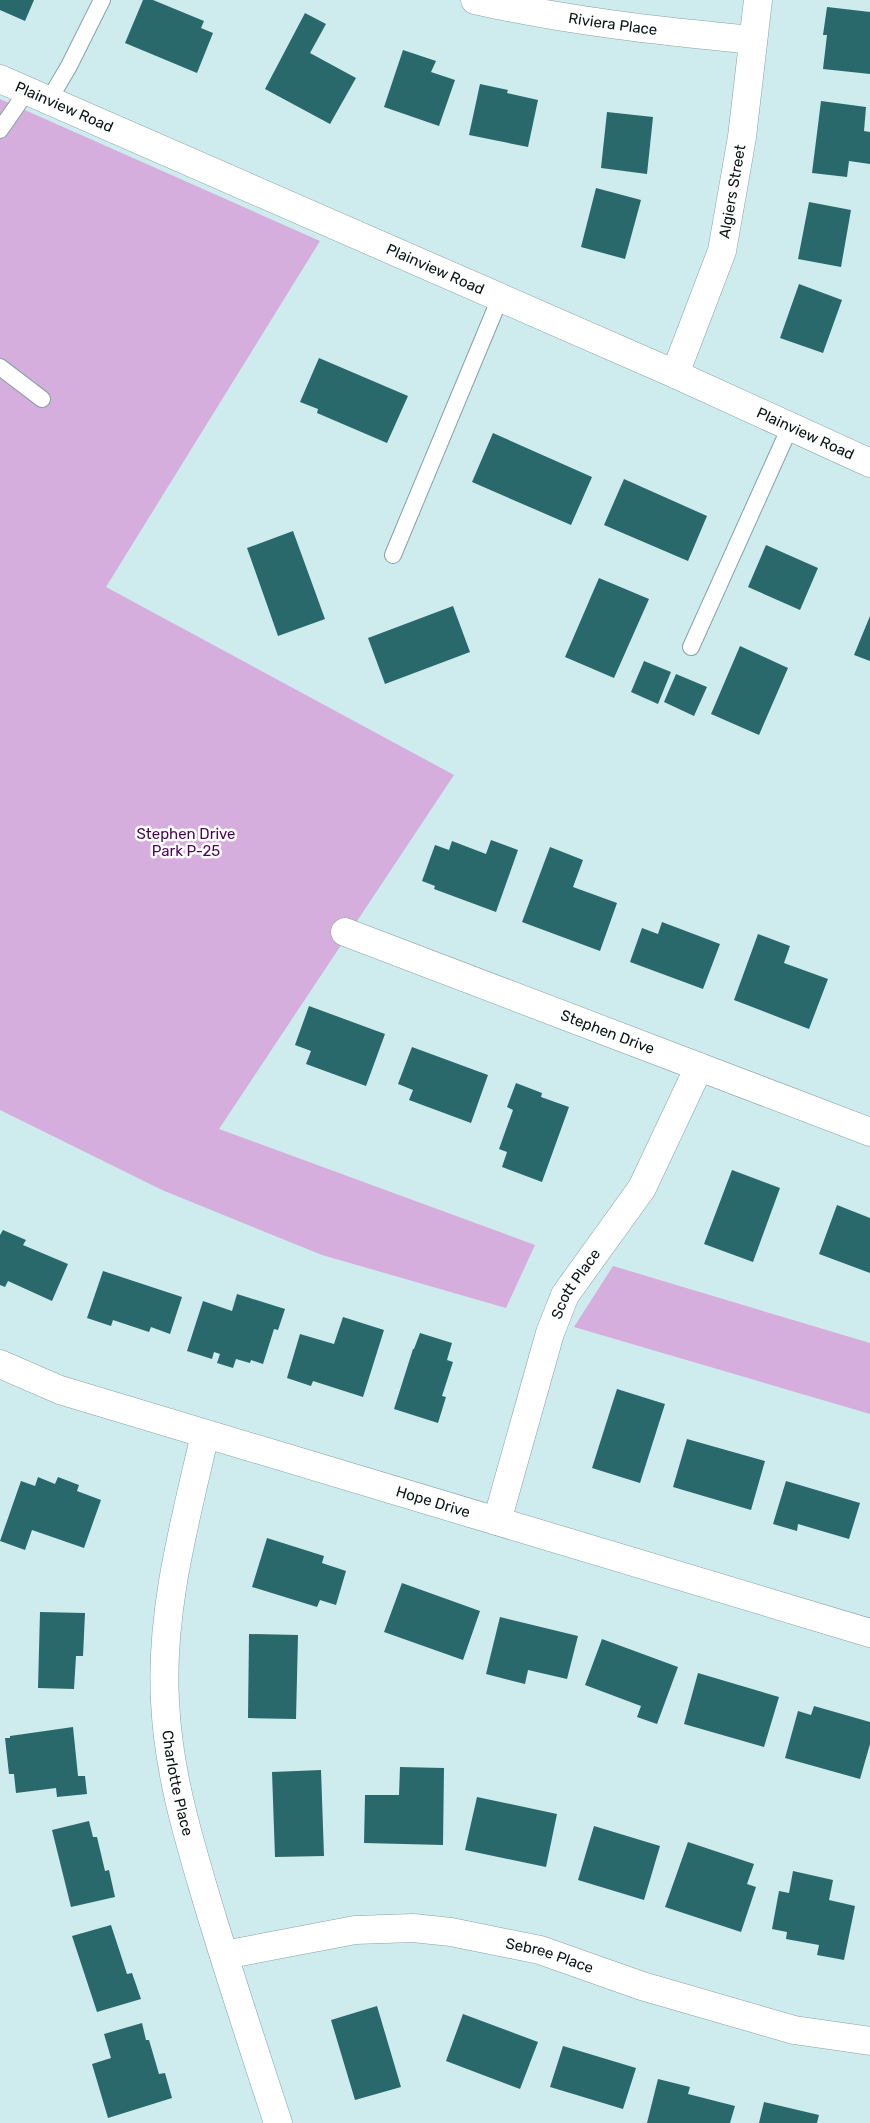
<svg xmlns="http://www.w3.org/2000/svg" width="870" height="2123" viewBox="0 0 870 2123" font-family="Rubik,sans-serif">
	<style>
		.green { fill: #d6aede }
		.building { fill: #29696b }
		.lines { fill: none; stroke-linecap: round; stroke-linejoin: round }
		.service-casing { stroke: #86a2a3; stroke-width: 18 }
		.minor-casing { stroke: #86a2a3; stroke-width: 29 }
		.secondary-casing { stroke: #86a2a3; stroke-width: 29 }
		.service { stroke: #fff; stroke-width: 16 }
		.minor { stroke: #fff; stroke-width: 28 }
		.secondary { stroke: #fff; stroke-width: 28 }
		.labels { text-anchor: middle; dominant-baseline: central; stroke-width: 5; stroke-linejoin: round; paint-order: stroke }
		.street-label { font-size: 15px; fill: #0a1515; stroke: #fff }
		.park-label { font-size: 15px; fill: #4b0557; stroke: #fff }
	</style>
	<rect width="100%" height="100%" fill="#ceeced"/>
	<path class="green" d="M0,99L320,241L106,587L454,775L219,1129L535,1245L506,1308L322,1255L162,1190L0,1110Z
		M613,1266L870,1343V1414L574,1327Z"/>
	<path class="building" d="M0,0H34L25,21L0,10Z
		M143,0H153L204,21L201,28L213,33L197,73L125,43Z
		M827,7L870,12V74L823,69L827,35H823Z
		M305,13L326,24L310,53L356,78L330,124L265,89Z
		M403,50L436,61L431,72L455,80L439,126L384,107Z
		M480,84L508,90L507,93L538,100L528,147L469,135Z
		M821,101L866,107L864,131L870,132V164L849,161L847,177L812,173Z
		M607,112L653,117L647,174L601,168Z
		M596,188L641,200L625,259L581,247Z
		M809,202L851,210L841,267L798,259Z
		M799,284L842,300L823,353L780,338Z
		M319,358L408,396L387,443L317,413L318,409L300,402Z
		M493,433L592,477L571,525L472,482Z
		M624,479L707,516L688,561L604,525Z
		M293,531L325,619L278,636L247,548Z
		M766,545L818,568L800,610L748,587Z
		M599,578L649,599L614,678L565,657Z
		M453,606L470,652L385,684L368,638Z
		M870,616V661L854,655Z
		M740,646L788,668L759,735L711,714Z
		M644,661L671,672L658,704L631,692Z
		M676,674L707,687L694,716L664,702Z
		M491,840L518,850L496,912L434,889L435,886L422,881L435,845L449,850L452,841L486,854Z
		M550,847L583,860L573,887L617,903L600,951L522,922Z
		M662,922L720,944L703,989L630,962L642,928L658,934Z
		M758,934L790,946L784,963L828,979L809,1029L734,1000Z
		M309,1006L385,1034L366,1086L306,1064L311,1051L295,1045Z
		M412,1047L488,1075L471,1123L409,1100L413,1090L398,1084Z
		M516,1083L542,1093L541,1097L569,1107L542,1182L502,1167L507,1152L499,1149L513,1110L507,1107Z
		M732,1170L780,1188L753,1262L704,1244Z
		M837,1205L870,1218V1273L819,1254Z
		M3,1230L26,1240L23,1245L68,1264L52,1301L8,1281L5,1287L0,1285V1235Z
		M103,1271L182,1297L170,1334L151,1327L149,1332L113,1320L111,1326L87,1318Z
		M237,1294L285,1309L278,1330L274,1329L263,1364L251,1360L250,1363L236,1359L233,1368L217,1363L220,1354L214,1352L212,1359L187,1351L203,1301L232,1311Z
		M343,1317L384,1330L363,1397L313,1381L311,1386L287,1378L300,1334L334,1344Z
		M420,1333L452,1343L447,1360L453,1362L442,1396L446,1397L438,1423L394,1409L413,1349H414Z
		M617,1389L665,1404L640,1483L592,1468Z
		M687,1439L765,1461L751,1510L673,1487Z
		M38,1477L55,1484L58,1477L79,1485L77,1491L101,1500L84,1548L32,1530L25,1550L0,1541L21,1481L35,1486Z
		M786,1481L860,1503L849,1539L798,1524L797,1531L773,1524Z
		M267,1538L324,1556L322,1563L346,1571L336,1605L320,1600L317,1607L252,1587Z
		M402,1583L480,1611L463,1660L384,1632Z
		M40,1612L85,1613L83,1656H76L74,1689L38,1688Z
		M500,1617L578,1636L567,1679L528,1670L525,1684L486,1674Z
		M249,1634L298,1635L296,1719L248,1718Z
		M602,1639L678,1667L657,1724L637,1717L641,1706L585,1685Z
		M698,1673L779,1697L764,1747L684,1724Z
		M814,1706L870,1722V1744L860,1779L785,1758L798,1711L811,1715Z
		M73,1727L78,1776H85L87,1794L57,1797L56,1788L16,1793L14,1774H9L5,1738H10V1736Z
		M400,1767L444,1768L443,1845L364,1843L365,1795H399Z
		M321,1770L324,1856L275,1857L272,1772Z
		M477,1797L557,1814L546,1867L465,1850Z
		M89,1821L93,1837H97L105,1871L109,1870L115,1897L71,1907L52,1830Z
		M594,1826L660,1846L644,1900L578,1880Z
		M688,1842L754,1864L747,1884L756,1887L741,1932L665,1907Z
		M793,1871L833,1880L829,1900L855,1906L844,1960L817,1955L819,1945L786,1939L787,1932L772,1929L779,1891L789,1893Z
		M111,1925L127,1974L132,1973L141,1999L97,2012L72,1936Z
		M377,2006L401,2087L355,2100L331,2020Z
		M463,2014L538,2042L520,2089L446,2061Z
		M142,2023L146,2040H149L159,2074L165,2073L172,2098L108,2118L92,2064L111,2058L104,2034Z
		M563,2046L636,2068L623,2109L550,2087Z
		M658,2079L690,2087L688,2094L735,2106L730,2123H647Z
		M764,2102L819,2115L817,2123H759Z"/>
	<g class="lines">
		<g class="service-casing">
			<path id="service" d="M49,100L69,66L102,0
				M0,130L27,91
				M0,367L42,399
				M393,555L500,298
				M691,647L790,427"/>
		</g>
		<g class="minor-casing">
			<g id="minor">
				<path id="s1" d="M475,0C567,21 660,31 753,40"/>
				<path id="s2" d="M675,374L722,251L742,137L758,0"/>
				<path id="s3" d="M345,932L870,1132"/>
				<path id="s4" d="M0,1364L60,1390L870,1633"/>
				<path id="s5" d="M205,1434C185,1522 160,1611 165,1701C168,1771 188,1837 208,1904C230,1977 254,2050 278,2123"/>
				<path id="s6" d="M497,1521L550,1333L565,1295L642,1188L699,1067"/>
				<path id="s7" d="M224,1955L355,1930L413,1928L451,1932L540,1950L642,1986L794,2030L870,2041"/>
			</g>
		</g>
		<g class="secondary-casing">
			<g id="secondary">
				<path id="s8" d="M0,79L675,374L870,463"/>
			</g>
		</g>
		<use href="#service" class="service"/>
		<use href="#minor" class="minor"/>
		<use href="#secondary" class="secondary"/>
	</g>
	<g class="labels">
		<g class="street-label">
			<text stroke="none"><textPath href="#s1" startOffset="140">Riviera Place</textPath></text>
			<text stroke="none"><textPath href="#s8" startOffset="70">Plainview Road</textPath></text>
			<text stroke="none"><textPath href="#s2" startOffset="192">Algiers Street</textPath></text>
			<text stroke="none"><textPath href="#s8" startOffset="475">Plainview Road</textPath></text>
			<text stroke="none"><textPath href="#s8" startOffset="880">Plainview Road</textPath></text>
			<text stroke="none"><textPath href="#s3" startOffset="281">Stephen Drive</textPath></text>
			<text stroke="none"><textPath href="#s6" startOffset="251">Scott Place</textPath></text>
			<text stroke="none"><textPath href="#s4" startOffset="455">Hope Drive</textPath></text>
			<text stroke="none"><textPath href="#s5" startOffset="354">Charlotte Place</textPath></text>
			<text stroke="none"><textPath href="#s7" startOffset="331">Sebree Place</textPath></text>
		</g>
		<g class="park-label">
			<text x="186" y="834">Stephen Drive<tspan x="186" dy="17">Park P-25</tspan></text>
		</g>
	</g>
</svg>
